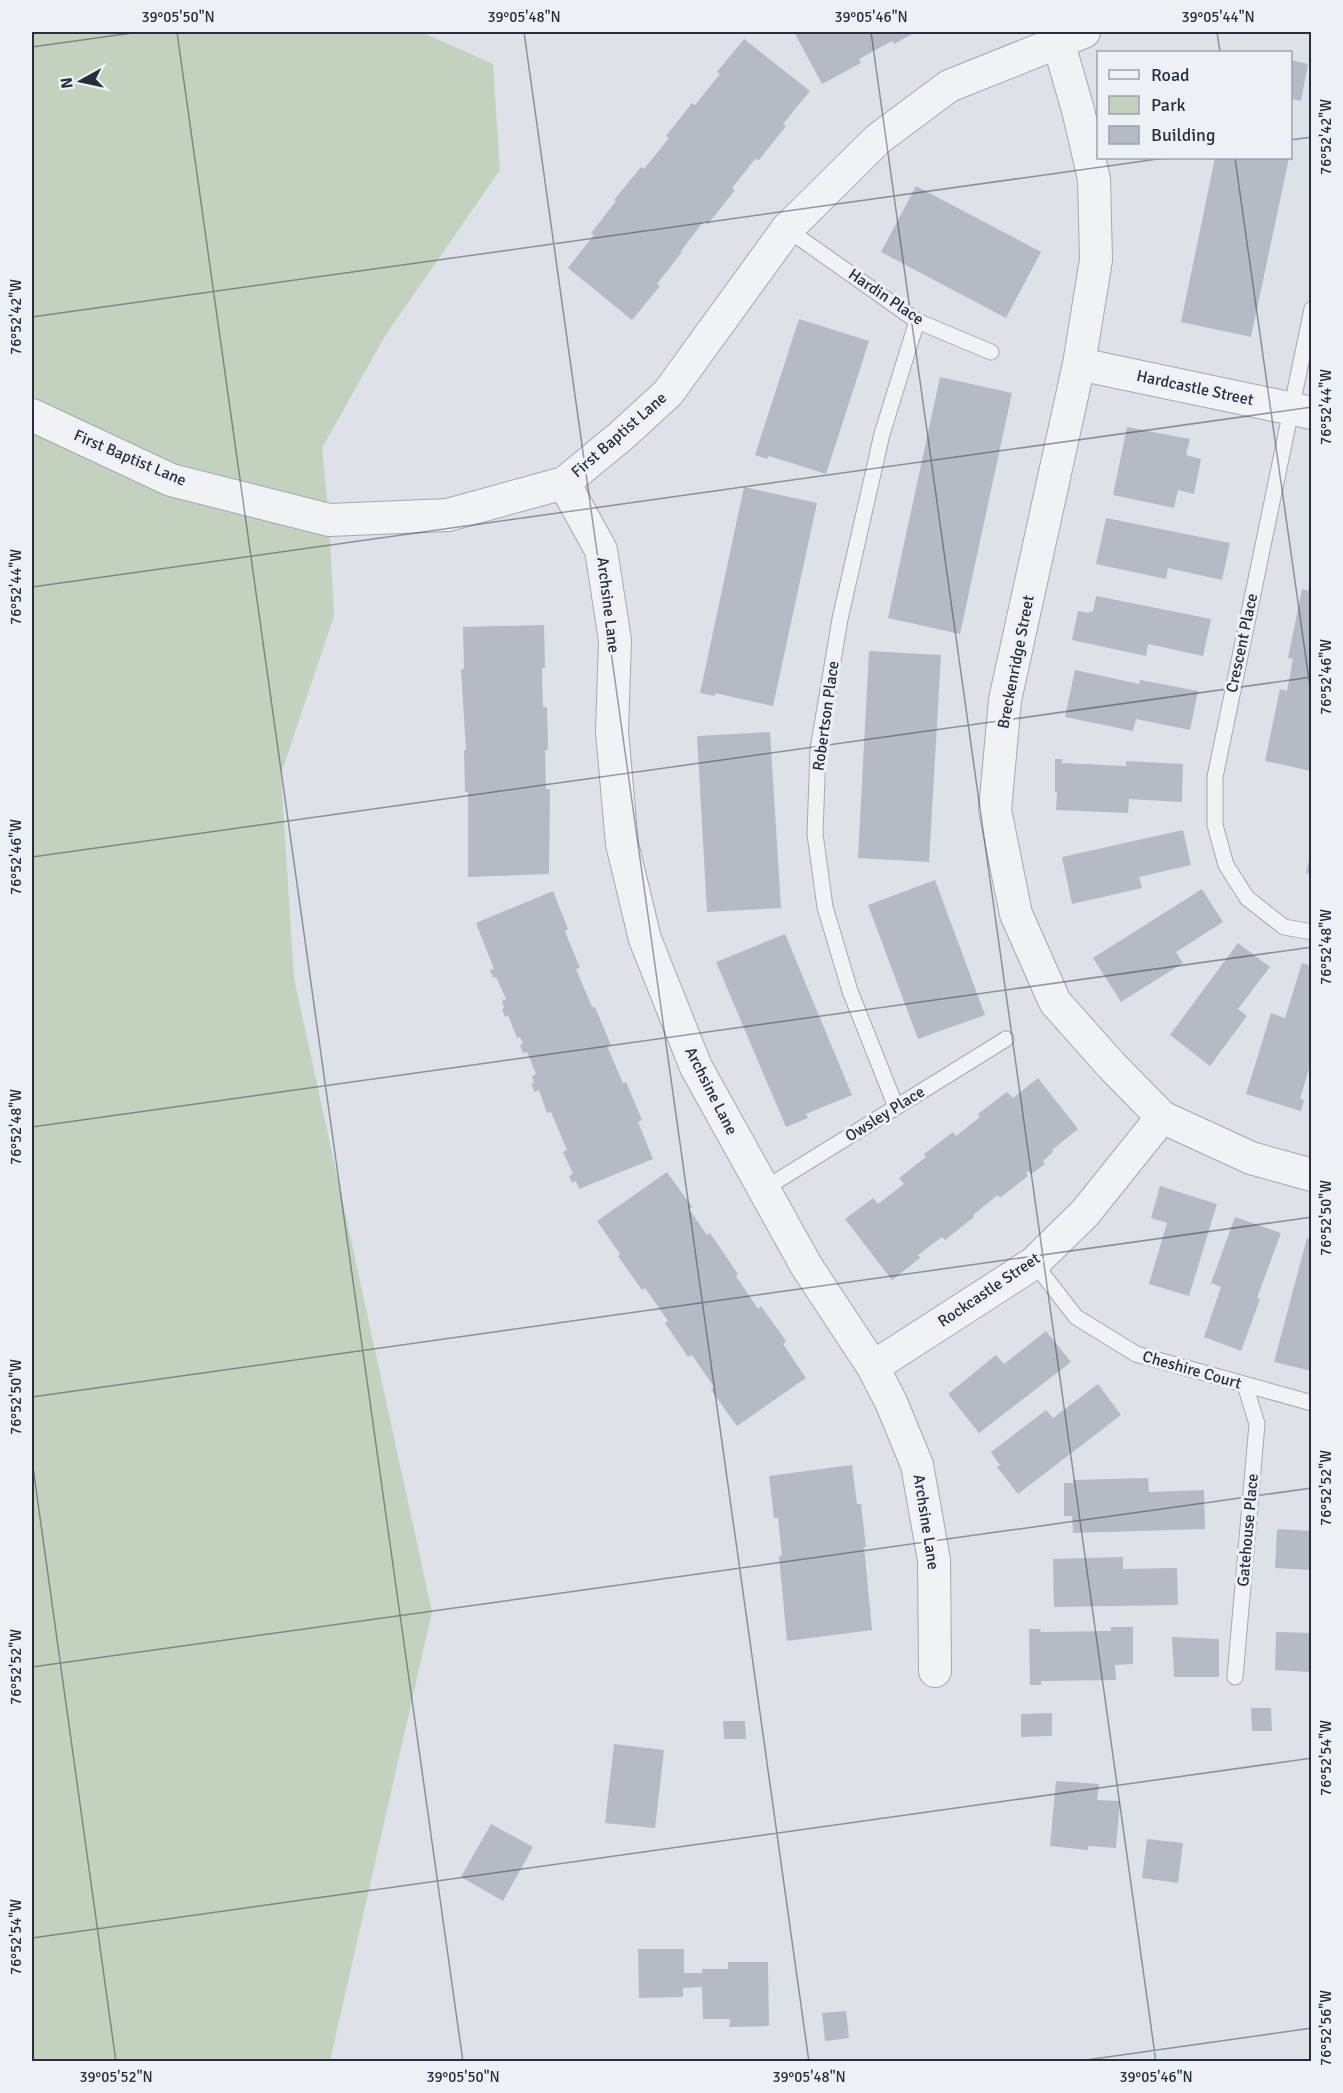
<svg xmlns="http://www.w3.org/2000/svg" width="1343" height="2093" viewBox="0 0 1343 2093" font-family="Signika,sans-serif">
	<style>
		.green { fill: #c3d2bf }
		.building { fill: #b5bac4 }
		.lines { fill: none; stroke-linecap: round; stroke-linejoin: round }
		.service-casing { stroke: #a3a8b2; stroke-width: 17 }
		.minor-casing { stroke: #a3a8b2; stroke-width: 34 }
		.service { stroke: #f0f2f6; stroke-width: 15 }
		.minor { stroke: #f0f2f6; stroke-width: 32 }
		.ticks { fill: none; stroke: #272f3e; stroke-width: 1.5; stroke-opacity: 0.45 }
		.labels { text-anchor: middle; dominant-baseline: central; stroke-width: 6; stroke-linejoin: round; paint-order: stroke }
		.street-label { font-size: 16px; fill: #272f3e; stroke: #edf0f5 }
		.neatline { fill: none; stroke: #272f3e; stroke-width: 2 }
		.ticks-label { font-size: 15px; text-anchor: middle; fill: #272f3e }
	</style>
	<rect width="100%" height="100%" fill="#dee1e8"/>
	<path class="green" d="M32,32H421L493,64L500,170L385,336L322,448L329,520L334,616L281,774L294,978L432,1612L330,2061L32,2062Z"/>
	<path class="building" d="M794,32H916L894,44L892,41L859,59L861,63L822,84Z
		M744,39L810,91L783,124L786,126L759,160L755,159L732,188L735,190L708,224L704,221L681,251L682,252L657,284L660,286L632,320L568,268L594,235L591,233L616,201L614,200L641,167L644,169L669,138L666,136L692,103L695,105L720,74L717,72Z
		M1290,60L1308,64L1301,101L1293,99L1291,108Z
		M1215,158H1289L1251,337L1181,322Z
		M916,186L1041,252L1006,318L881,252Z
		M799,319L869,341L826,474L769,456L767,459L755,455Z
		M940,377L1012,393L960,634L888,618Z
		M1127,427L1190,439L1186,455L1201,459L1194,494L1178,490L1174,508L1113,495Z
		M744,487L817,503L773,706L715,693V696L700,693Z
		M1106,518L1230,543L1222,580L1168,568L1166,579L1096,564Z
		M1310,580H1311V771L1265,761L1280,689L1287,691L1293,659L1288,658L1302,589L1308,591Z
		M1096,596L1211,619L1203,656L1148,644L1146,656L1072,640L1078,611L1089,613L1090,611L1093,612Z
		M544,625L545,668H542L543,707H547L548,750H545L546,789H550L549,874L468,877V792H465L464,750H466L461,669H464L463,627Z
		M869,651L941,655L929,862L858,858Z
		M1075,670L1139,684L1140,680L1198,691L1190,730L1136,719L1133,731L1065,717Z
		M770,732L781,908L707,912L697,736Z
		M1055,759H1062V763L1126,766V761L1183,764L1182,802L1129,799L1128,813L1056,810L1057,792H1055Z
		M1183,830L1191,865L1139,877L1142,888L1072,904L1062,857Z
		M1311,852V874L1306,873Z
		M935,880L985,1015L918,1039L868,905Z
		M1202,889L1223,922L1176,952L1183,963L1121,1002L1093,958Z
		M553,891L568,929L565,931L566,934L580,968L576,969L592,1007H595L611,1045L607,1046L623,1083L626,1082L642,1120L638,1122L653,1159L579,1189L576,1181L572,1183L569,1176L573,1174L563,1152L567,1150L551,1112L547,1113L539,1090L535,1092L531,1084L534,1083L532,1076L536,1074L527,1052L523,1053L520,1045L523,1044L520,1037L517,1038L508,1015L505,1017L502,1009L504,1008L502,1001L506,999L496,977L493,978L490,970L494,969L476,923Z
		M785,934L852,1095L806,1114L808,1118L786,1127L716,962Z
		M1238,943L1270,967L1238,1009L1247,1016L1210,1066L1170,1035Z
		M1302,963L1311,966V1062L1300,1099L1304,1100L1301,1111L1246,1094L1271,1013L1285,1018Z
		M1038,1078L1078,1129L1052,1150L1053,1152L1043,1161L1045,1164L1031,1174L1029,1171L1026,1173L1028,1176L1000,1198L998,1195L994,1198L973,1215L974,1217L945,1240L942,1237L918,1255L920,1258L892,1280L845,1219L873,1198L878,1204L904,1184L899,1178L926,1157L924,1154L953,1132L956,1136L980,1117L978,1114L1007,1092L1013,1098Z
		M667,1172L692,1207L689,1209L707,1235L710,1233L738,1274L736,1276L758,1309L761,1306L786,1341L783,1344L806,1378L737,1426L711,1390L714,1387L692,1355L688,1357L665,1323L668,1321L645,1288L642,1290L618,1256L620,1254L597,1221Z
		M1160,1186L1217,1204L1189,1296L1149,1284L1167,1223L1151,1218Z
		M1235,1217L1281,1233L1257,1298L1260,1299L1241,1351L1204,1337L1221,1287L1211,1283Z
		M1307,1238L1311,1239V1371L1274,1362Z
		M1046,1331L1071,1362L979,1433L948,1394L996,1355L1004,1364Z
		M1098,1384L1121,1415L1018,1494L997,1467L1000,1465L991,1452L1046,1410L1053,1418Z
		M852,1465L857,1504H861L866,1547H864L872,1630L787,1641L779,1556H782L778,1518H774L769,1476Z
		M1148,1478L1149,1492L1204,1490L1205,1529L1073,1533L1072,1516H1064V1483H1074L1073,1480Z
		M1277,1529L1311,1531V1570L1275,1568Z
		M1123,1557V1569L1177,1568L1178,1605L1054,1607L1053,1559Z
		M1111,1627H1133V1664L1115,1665L1116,1680L1041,1681V1685H1030L1029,1629H1040L1041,1632L1111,1631Z
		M1276,1632L1311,1633V1672L1275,1670Z
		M1172,1637L1219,1639V1677H1174Z
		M1251,1708H1271L1272,1731H1252Z
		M1052,1713V1736L1021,1737V1714Z
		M723,1721H745L746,1739H724Z
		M614,1744L664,1750L655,1828L605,1823Z
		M1056,1781L1099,1784L1097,1800L1120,1801L1116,1848L1088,1846V1850L1050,1846Z
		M491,1824L533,1847L503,1901L461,1877Z
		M1147,1839L1183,1843L1178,1883L1142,1878Z
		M638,1949H684V1973H702V1969H728V1962H768L769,2026L729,2027L730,2019H703L702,1987L683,1988V1997L639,1998Z
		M846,2011L849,2038L825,2041L822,2013Z"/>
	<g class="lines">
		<g class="service-casing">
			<path id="service" d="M787,229L917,321L991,352
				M1312,309L1215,777V825L1226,865L1247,898L1284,927L1312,932
				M896,1107L850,991L825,907L815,834L818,749L840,619L882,434L917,321
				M764,1189L1006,1039
				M1034,1263L1076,1317L1136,1354L1312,1403
				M1235,1677L1257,1424L1245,1385"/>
		</g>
		<g class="minor-casing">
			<path id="minor" d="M1058,41L1078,110L1094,179L1096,260L1079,364L1005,700L995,810L1016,914L1055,1002L1112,1066L1162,1117L1251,1158L1312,1175
				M1079,364L1312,413
				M32,415L171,480L329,520L448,515L564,483L621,436L668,393L787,229L878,139L949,86L1084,32
				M564,483L601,550L615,640L612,732L622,844L645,939L696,1067L807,1267L873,1367L891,1402L917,1465L934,1560L935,1671
				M873,1367L1034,1263L1085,1213L1162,1117"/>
		</g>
		<use href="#service" class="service"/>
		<use href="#minor" class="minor"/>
	</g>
	<path class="ticks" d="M177,32L463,2062M524,32L809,2062M871,32L1156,2062M1217,32L1220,52M32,47L139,32M1290,140L1312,137M1235,158L1312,701M32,317L1165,158M32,587L1312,407M32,857L1312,677M32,1127L1312,947M32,1397L1312,1217M32,1460L116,2062M32,1667L1312,1488M32,1938L1312,1758M1072,2062L1312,2028"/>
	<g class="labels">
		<g class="street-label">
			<text transform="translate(886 297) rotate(34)">Hardin Place</text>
			<text transform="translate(1195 388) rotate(12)">Hardcastle Street</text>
			<text transform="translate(619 435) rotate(-41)">First Baptist Lane</text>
			<text transform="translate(130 458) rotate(23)">First Baptist Lane</text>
			<text transform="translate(608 605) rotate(83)">Archsine Lane</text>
			<text transform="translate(1242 643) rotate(-78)">Crescent Place</text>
			<text transform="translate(1016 662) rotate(-79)">Breckenridge Street</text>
			<text transform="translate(826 716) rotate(-82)">Robertson Place</text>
			<text transform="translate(711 1091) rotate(63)">Archsine Lane</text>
			<text transform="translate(885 1114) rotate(-32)">Owsley Place</text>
			<text transform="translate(989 1290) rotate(-34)">Rockcastle Street</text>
			<text transform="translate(1192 1370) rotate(16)">Cheshire Court</text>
			<text transform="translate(926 1522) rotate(81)">Archsine Lane</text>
			<text transform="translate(1248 1530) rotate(-85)">Gatehouse Place</text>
		</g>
	</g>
	<rect width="1343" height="2093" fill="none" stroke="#edf0f5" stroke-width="66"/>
	<rect x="1097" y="51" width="195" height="108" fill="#edf0f5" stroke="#9ea3ac" stroke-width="1.5"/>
	<rect x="1109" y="70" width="30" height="9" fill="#f0f2f6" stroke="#9ea3ac" stroke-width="1.5"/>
	<text x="1151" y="81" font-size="18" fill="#272f3e">Road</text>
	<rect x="1109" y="96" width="30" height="18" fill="#c3d2bf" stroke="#9ea3ac" stroke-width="1.5"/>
	<text x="1151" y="111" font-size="18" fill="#272f3e">Park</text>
	<rect x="1109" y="126" width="30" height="18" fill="#b5bac4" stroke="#9ea3ac" stroke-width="1.5"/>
	<text x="1151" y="141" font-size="18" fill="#272f3e">Building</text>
	<g transform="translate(81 81) rotate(262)" stroke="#edf0f5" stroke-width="4.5" paint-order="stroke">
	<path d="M0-4.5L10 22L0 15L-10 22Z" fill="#272f3e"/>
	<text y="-9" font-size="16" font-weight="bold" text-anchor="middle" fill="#272f3e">N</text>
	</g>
	<rect x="33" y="33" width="1277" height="2027" class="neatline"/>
	<g class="ticks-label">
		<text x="178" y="22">39°05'50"N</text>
		<text x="524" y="22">39°05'48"N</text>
		<text x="871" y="22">39°05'46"N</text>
		<text x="1218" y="22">39°05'44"N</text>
		<text transform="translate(1326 137) rotate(-90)" y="5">76°52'42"W</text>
		<text transform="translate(16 317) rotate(-90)" y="5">76°52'42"W</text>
		<text transform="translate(1326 407) rotate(-90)" y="5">76°52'44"W</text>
		<text transform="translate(16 587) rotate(-90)" y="5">76°52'44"W</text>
		<text transform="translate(1326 677) rotate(-90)" y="5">76°52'46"W</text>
		<text transform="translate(16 857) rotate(-90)" y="5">76°52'46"W</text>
		<text transform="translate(1326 947) rotate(-90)" y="5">76°52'48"W</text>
		<text transform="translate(16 1127) rotate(-90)" y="5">76°52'48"W</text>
		<text transform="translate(1326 1218) rotate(-90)" y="5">76°52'50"W</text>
		<text transform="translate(16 1397) rotate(-90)" y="5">76°52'50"W</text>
		<text transform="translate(1326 1488) rotate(-90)" y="5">76°52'52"W</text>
		<text transform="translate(16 1667) rotate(-90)" y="5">76°52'52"W</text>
		<text transform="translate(1326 1758) rotate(-90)" y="5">76°52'54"W</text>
		<text transform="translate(16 1937) rotate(-90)" y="5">76°52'54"W</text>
		<text transform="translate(1326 2028) rotate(-90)" y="5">76°52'56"W</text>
		<text x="116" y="2082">39°05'52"N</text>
		<text x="463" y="2082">39°05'50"N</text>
		<text x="809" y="2082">39°05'48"N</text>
		<text x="1156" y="2082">39°05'46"N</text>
	</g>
</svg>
